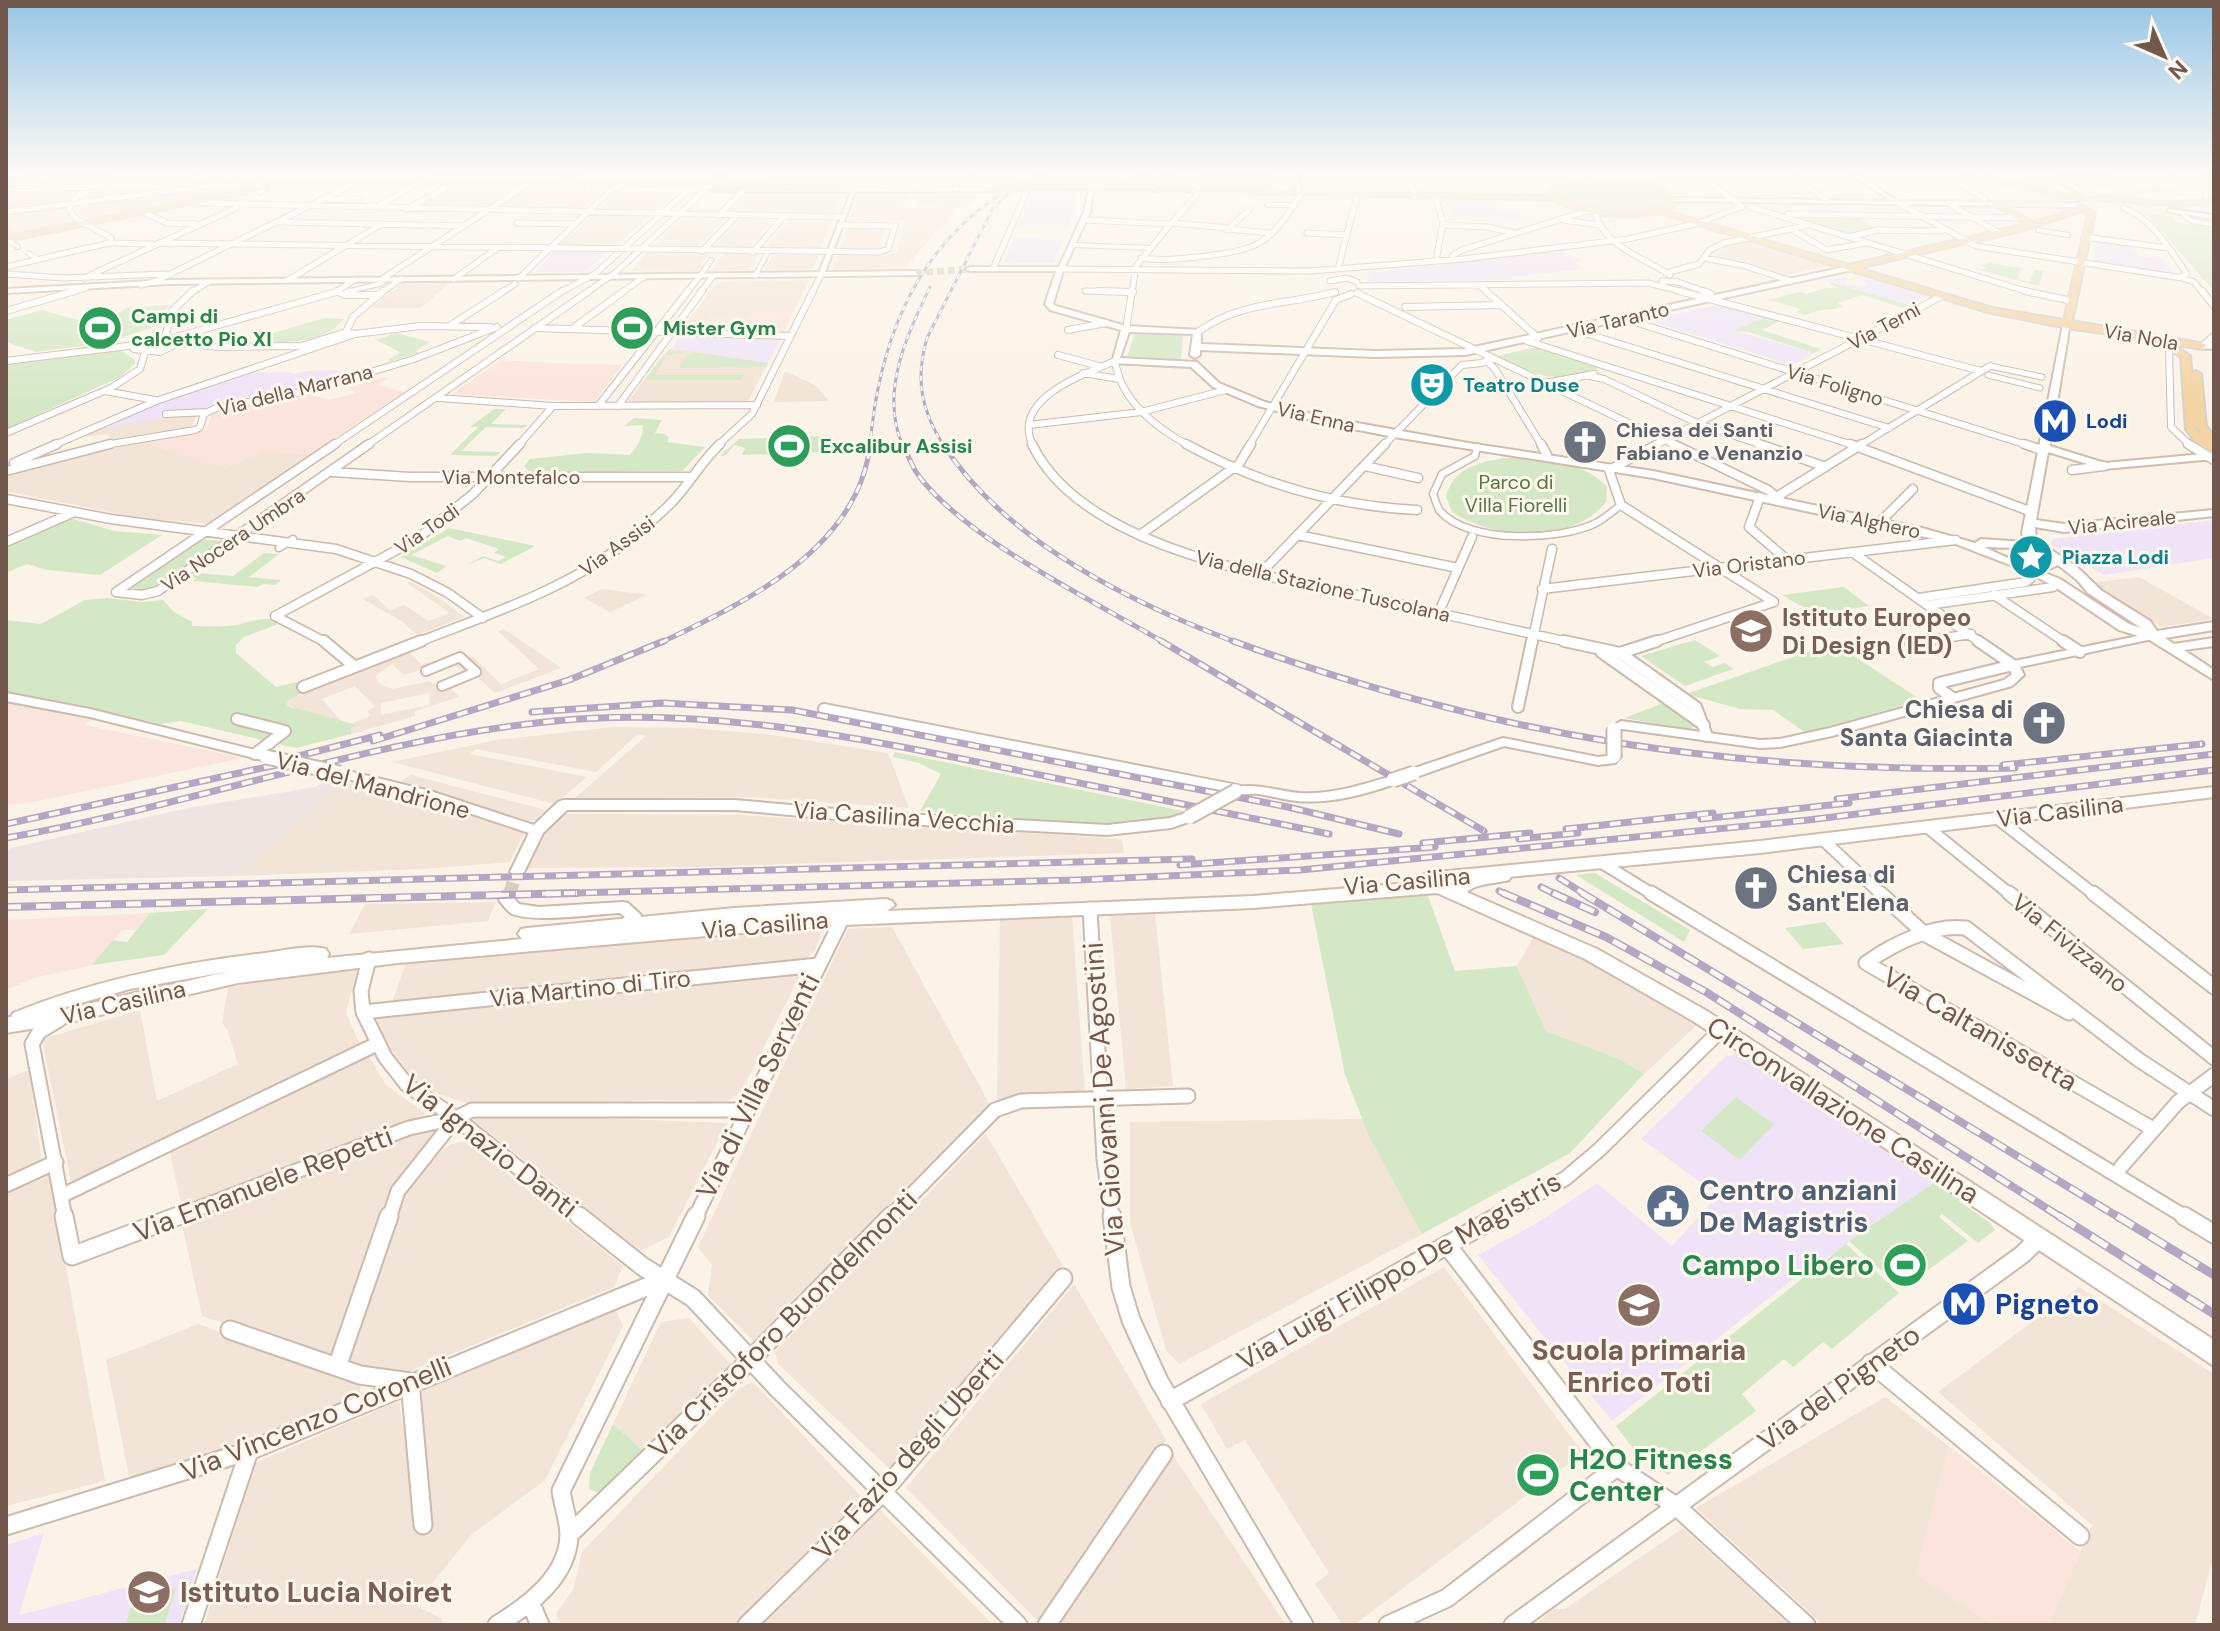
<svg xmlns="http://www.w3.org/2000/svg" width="2220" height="1631" viewBox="0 0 2220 1631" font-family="'DM Sans',sans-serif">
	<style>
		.residential { fill: #f2e4d6; fill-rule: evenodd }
		.commercial { fill: #fbe4dc }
		.industrial { fill: #ece5e1 }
		.education { fill: #efe4f7 }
		.green { fill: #d5e8c6 }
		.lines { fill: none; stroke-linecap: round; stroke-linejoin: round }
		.tertiary-tunnel-far1 { stroke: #d9ccc0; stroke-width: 13; stroke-dasharray: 13 7; stroke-linecap: butt }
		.tertiary-tunnel { stroke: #d9ccc0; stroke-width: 17; stroke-dasharray: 17 9; stroke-linecap: butt }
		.secondary-tunnel { stroke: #d9ccc0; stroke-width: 7; stroke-dasharray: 7 4; stroke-linecap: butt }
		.pedestrian-far3-casing { stroke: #ccbaae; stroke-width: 6 }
		.pedestrian-far2-casing { stroke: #ccbaae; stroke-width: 7 }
		.pedestrian-far1-casing { stroke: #ccbaae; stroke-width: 9 }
		.pedestrian-casing { stroke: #ccbaae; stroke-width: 12 }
		.minor-far5-casing { stroke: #ccbaae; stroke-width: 7 }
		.minor-far4-casing { stroke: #ccbaae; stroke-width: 8 }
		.minor-far3-casing { stroke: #ccbaae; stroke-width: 11 }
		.minor-far2-casing { stroke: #ccbaae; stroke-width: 14 }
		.minor-far1-casing { stroke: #ccbaae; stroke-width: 17 }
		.minor-casing { stroke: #ccbaae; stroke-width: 21 }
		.tertiary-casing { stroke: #ccbaae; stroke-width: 4 }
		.secondary-casing { stroke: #d1bcae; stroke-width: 4 }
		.primary-casing { stroke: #d8d1cd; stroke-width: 4 }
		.pedestrian-far3 { stroke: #fff; stroke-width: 4 }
		.pedestrian-far2 { stroke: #fff; stroke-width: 5 }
		.pedestrian-far1 { stroke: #fff; stroke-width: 6 }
		.pedestrian { stroke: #fff; stroke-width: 8 }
		.minor-far5 { stroke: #fff; stroke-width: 5 }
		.minor-far4 { stroke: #fff; stroke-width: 6 }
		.minor-far3 { stroke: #fff; stroke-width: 8 }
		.minor-far2 { stroke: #fff; stroke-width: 10 }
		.minor-far1 { stroke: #fff; stroke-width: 13 }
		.minor { stroke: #fff; stroke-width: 17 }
		.tertiary { fill: #fff; fill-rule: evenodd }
		.secondary { fill: #fff; fill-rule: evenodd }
		.primary { fill: #f5d4a4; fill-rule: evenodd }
		.rail-far4-casing { stroke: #b5a6c4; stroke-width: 3 }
		.rail-far3-casing { stroke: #b5a6c4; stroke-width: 5 }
		.rail-far2-casing { stroke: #b5a6c4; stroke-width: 7 }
		.rail-far1-casing { stroke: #b5a6c4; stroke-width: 8 }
		.rail-casing { stroke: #b5a6c4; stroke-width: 9 }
		.rail-far4 { stroke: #fef7ed; stroke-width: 2; stroke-dasharray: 5; stroke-linecap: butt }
		.rail-far3 { stroke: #fef7ed; stroke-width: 3; stroke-dasharray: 9; stroke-linecap: butt }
		.rail-far2 { stroke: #fef7ed; stroke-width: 4; stroke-dasharray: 11; stroke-linecap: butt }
		.rail-far1 { stroke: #fef7ed; stroke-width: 5; stroke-dasharray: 15; stroke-linecap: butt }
		.rail { stroke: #fef7ed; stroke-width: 6; stroke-dasharray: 19; stroke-linecap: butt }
		.tertiary-bridge-casing { stroke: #ccbaae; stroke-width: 17; stroke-linecap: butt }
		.primary-bridge-casing { stroke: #d8d1cd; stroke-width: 9; stroke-linecap: butt }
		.tertiary-bridge { stroke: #fff; stroke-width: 13 }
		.primary-bridge { stroke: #f5d4a4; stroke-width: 7 }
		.labels { text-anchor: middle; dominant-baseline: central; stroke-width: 6; stroke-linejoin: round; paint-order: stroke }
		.far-leisure-label { font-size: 20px; font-weight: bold; fill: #27864d; stroke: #fef7ed; text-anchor: start }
		.far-street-label { font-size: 20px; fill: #73594d; stroke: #fef7ed }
		.far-culture-label { font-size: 20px; font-weight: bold; fill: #0d838f; stroke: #fef7ed; text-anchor: start }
		.far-transit-label { font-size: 20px; font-weight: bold; fill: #164399; stroke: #fef7ed; text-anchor: start }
		.far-worship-label { font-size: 20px; font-weight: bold; fill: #5b616d; stroke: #fef7ed; text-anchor: start }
		.far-park-label { font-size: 20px; fill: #567845; stroke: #fef7ed }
		.education-label { font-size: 24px; font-weight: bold; fill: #785e54; stroke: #fef7ed; text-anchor: start }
		.worship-label { font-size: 24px; font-weight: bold; fill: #5b616d; stroke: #fef7ed; text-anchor: end }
		.street-label { font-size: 24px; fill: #73594d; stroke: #fef7ed }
		.near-street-label { font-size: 28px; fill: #73594d; stroke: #fef7ed }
		.near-service-label { font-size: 28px; font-weight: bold; fill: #4e5e75; stroke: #fef7ed; text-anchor: start }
		.near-leisure-label { font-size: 28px; font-weight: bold; fill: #27864d; stroke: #fef7ed; text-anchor: end }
		.near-transit-label { font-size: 28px; font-weight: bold; fill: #164399; stroke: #fef7ed; text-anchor: start }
		.near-education-label { font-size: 28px; font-weight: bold; fill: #785e54; stroke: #fef7ed }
	</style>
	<rect width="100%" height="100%" fill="#fbf3e7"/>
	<path class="residential" d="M876,173H918L954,176L949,183L871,182Z
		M103,185L188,186L80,200Z
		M213,186L248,187L88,221L79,214L78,209L80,205Z
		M82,189L67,200L6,210L9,191Z
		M449,190H511L482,208L417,207Z
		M524,191H601L583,209L497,208Z
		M616,191L677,192L655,212L598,210Z
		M748,194L802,195H842L834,215L728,213Z
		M859,195H909L902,209H914L950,207L914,205L919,196L979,197L965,208H955L949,220H954L940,228L904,268L833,269L838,255L897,253L905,220L848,222Z
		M63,205L65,214L73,224L6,237V226L12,225L6,221V214Z
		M593,215L614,214L650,216L615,247L559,246Z
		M685,217H727L698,248L652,247Z
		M742,218H775L749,248H712Z
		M791,218L833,219L820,249L766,248Z
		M847,227H886L880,248L840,249Z
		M1744,241L1828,266L1783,276L1714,258L1725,247Z
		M646,253L710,254L700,263L705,265L701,271H632Z
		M724,254H759L750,270L710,271Z
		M773,255H819L813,269L765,270Z
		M810,280L794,311H752L748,317H709L705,323H687L717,282Z
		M449,283L421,308H371L401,284Z
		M671,348L725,355L768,363L747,403H627L660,358Z
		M785,371L816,386L829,401L774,402Z
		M197,414L192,427L105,442L111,438L107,434L80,437L106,425L165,415V418Z
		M140,441L226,468L263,451L310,454L209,524L133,517L6,491V474Z
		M2139,577L2214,619L2162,627L2100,592L2089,583Z
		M410,581L441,599L464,617L417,635L403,622L363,599L373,595L390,610L404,605L429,621L450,613L407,583Z
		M602,589L642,594L646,595L610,612L584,598Z
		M504,629L561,668L495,693L475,675L448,686L459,697L415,711V716L351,734V729L356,724L353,723L371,716L367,711L375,707L355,686L322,699L341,721L302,712L283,702L408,652L421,664L473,657L501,684L539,669L498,631ZM452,662L462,671L433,684L430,681L392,689L380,684L375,676L392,664L404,675L420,670L424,673ZM429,693L430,705L381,715V703Z
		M614,727L690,728L773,735L888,753L909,808L749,797L574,799L646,736L638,734L596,772L476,749L470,754L587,777L555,804L392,762L497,740Z
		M411,775L546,810L536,820L529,821L401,781Z
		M346,782L416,795L524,833L510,862L424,869L234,876Z
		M562,814L740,815L1122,839L1124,853L697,867L525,868L545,829Z
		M496,902L488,921L349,934L365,904Z
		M1155,914L1173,1086L1126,1089L1110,916Z
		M1072,916L1085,1094L997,1099L1000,919Z
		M892,927L990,1105L756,1344L708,1295L712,1265L698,1247L848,929Z
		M823,928L815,950L805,961L397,1005L392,1002L406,963Z
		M1534,936L1631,981L1700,1022L1644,1074L1619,1059L1546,1031L1517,966Z
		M358,966L346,1013L361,1047L72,1186L42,1039L140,1010L157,1101L238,1064L228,1031L222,1023L228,988L299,973Z
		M801,974L741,1092L727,1101L654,1100L472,1105L421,1088L376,1030L378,1017L384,1014Z
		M362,1055L369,1057L386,1085L425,1113L422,1121L182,1209L169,1147Z
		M29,1070L42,1162L6,1178V1079Z
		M477,1114L727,1123L669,1237L640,1251L473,1120Z
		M1363,1119L1422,1234L1179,1364L1166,1350L1130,1223V1122Z
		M431,1127L439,1131L388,1195L330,1358L202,1316L182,1224L189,1215Z
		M986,1134L1063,1266L890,1469L778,1364L775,1352Z
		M466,1141L623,1266L614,1287L395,1377L340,1363L410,1185L443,1150L451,1144Z
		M48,1168L105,1481L6,1506V1188Z
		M1444,1267L1583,1453L1354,1625H1343L1315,1584L1329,1573L1245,1440L1227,1449L1201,1404Z
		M1074,1284L1166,1440L1038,1621L906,1488Z
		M2079,1287L2214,1374V1554L2195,1625H2049L2092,1525L1938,1392Z
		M615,1309L623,1326L545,1480L471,1535L415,1605L441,1618L442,1625H204L255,1463L399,1401L419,1533L429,1527L417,1390Z
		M689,1318L733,1367L647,1454L613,1424L661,1322Z
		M199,1324L361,1386L359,1397L225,1449L129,1477L106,1360Z
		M753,1382L865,1501L734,1625H562L556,1614L574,1588L582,1552L738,1389Z
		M1885,1397L1949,1446L1916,1573L1993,1625H1823L1696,1508Z
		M1173,1455L1286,1625H1056Z
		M872,1510L881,1511L993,1625H759Z
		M1683,1528L1790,1625H1535L1554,1609H1565Z"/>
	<path class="commercial" d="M660,173H718L705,184L639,183Z
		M752,311H794L784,332L683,329L687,323H705L709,317H748Z
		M501,360L550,363L622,365L594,402L452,394Z
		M384,377L387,379L377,385L405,392L310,454L263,451L226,468L140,441L207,430L212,414L227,408L306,393L329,400L356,393L348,388Z
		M6,701L96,717L85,725L243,758L28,803L6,804Z
		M150,913L136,930H122L94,965L37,977L6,990V920Z
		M1949,1446L2081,1552L2049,1625H1993L1916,1573Z"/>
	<path class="industrial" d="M330,778L346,782L234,876L6,881V853L12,848L183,809L315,787Z"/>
	<path class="education" d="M1032,193H1079L1069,227L1018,226Z
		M1442,198L1491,199L1498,211H1519L1525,219L1453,217Z
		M1014,237L1065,238L1054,263L1004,262Z
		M2097,241L2132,246L2139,256L2163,259L2173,273L2094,262Z
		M1559,250L1581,260L1574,262L1584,269L1510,277L1512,280L1370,282L1367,273Z
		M555,251L608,252L583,272H534Z
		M1843,277L1848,278L1845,283L1850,285L1868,286L1865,280L1869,279L1926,296L1910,305L1825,281Z
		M1722,304L1769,316L1735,331L1814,353L1792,365L1653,322V319Z
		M680,336L781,339L768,363L672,348Z
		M340,370L350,373L344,378L302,391L108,428L106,425L162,401L247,373L287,372L295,374L306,371Z
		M2214,520V558L2104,575L2051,544L2053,539Z
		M1737,1050L1937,1181L1812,1268L1805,1270L1612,1421L1478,1255L1535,1224L1597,1183L1672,1246L1718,1195L1641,1139L1727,1055L1731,1057Z
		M44,1533L19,1615L197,1569L179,1625H6V1545Z"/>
	<path class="green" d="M427,173H584L564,182L416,180Z
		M1199,173H1291L1271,174L1273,187H1229V182H1199Z
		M2055,173H2115L2129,187L2149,188L2139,177L2189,196L2136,191C2128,185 2114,184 2106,189L2078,184Z
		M1592,182L1640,186L1665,195L1669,203C1645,219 1579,213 1557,195L1558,188Z
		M2147,214L2171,216L2176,223L2214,226V291Z
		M1802,217L1858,218L1876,229L1848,235L1800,219Z
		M1990,263L2021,268L2018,279L2030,282L2034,270L2043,271L2039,286L1976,269H1987L1980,265Z
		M1832,283L1910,305L1903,308L1862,295L1838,303L1842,307C1830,311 1823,307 1806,315L1795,312L1801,309L1769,300L1798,292L1807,294L1825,288H1839L1829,284Z
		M168,305L154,327L105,343L36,352L6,342V320L42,310L78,320L120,312L127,308Z
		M1769,316L1782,320L1762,330L1821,349L1814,353L1748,332L1733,331Z
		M325,318L344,319C323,344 288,342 256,343L269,334Z
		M396,333H397L430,342L415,352L418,353L392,361L388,360L400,352L376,340Z
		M1135,333L1183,335L1181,359L1127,357Z
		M1537,347L1601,367C1555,387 1537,375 1496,356Z
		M119,349L135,360V364L120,377L6,429V363Z
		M669,350L686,353L667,355L655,375H744L741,380H645Z
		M679,350L768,363L766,367L679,368L687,355L695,353Z
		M494,409H506L491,424L528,425L523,428L486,427L461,451L501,452L496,456L450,455L478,427H470Z
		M634,418L662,420L655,433L665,434L669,438L667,442L705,447L682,471L530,473L524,466L530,459L587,453L630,455C638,445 643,438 643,425L624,426Z
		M830,436L825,452L742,455L745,448L734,445L726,455L720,456L739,439Z
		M1504,458C1535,458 1586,461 1607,487L1606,502C1572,545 1493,539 1452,512L1446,497C1452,469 1479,462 1504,458Z
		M70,518L114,531L162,535L100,575L47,570L27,564L6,573V547Z
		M449,528L535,546L501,564L484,558L467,565L483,556L498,561L506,557L494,553L499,549L466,538L460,541L448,536L411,555L446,566L437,573L401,557Z
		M202,539L220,541L150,590L130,588Z
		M264,553L279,554L249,577L281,580L275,585L262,584L258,587L193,581L197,578L190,577L196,573L233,576Z
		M1844,587L1869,606L1815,614L1782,595Z
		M107,598L142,602L163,600L174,612L192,622V626C208,626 229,628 244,623C259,620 266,615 281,623L244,637L236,645V653L276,687L297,682L301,694L284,702L290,707L357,725L351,728V734L296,748L181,721L160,724L86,706L6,692V620L41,624L85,600Z
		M1695,640L1720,656L1704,662L1713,667L1725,663L1733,669L1685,686L1641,656Z
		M1834,643L1921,700L1806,733L1773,710L1740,709L1686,694Z
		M1666,702L1696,724L1691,730L1624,718Z
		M895,752L1188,812C1148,835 974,815 920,811L941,774L919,763L893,757Z
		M1595,873L1690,930L1684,942L1576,875Z
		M1427,893L1455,971L1517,966L1546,1031L1619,1059L1644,1074L1570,1153L1422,1234L1369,1136L1345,1075L1311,904Z
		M208,909L164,955L92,965L113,940L127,942L150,913Z
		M1825,922L1844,944L1803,949L1785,928Z
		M1736,1097L1774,1124L1740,1160L1701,1131Z
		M1937,1181L1961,1197L1959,1201L1990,1223L1995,1230L1978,1243L1942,1214L1939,1217L1968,1241L1902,1289L1849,1241Z
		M1846,1244L1899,1293L1832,1349L1823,1342L1793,1367L1784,1359L1742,1394L1756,1411L1668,1475L1635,1451L1616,1426Z
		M613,1424L647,1454L602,1494L589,1489L590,1473Z
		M176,1588L165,1625H125L134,1598Z"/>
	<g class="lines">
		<path class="tertiary-tunnel-far1" d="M509,895L517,872"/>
		<path class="tertiary-tunnel" d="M507,900L510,893"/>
		<path class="secondary-tunnel" d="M915,273L970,269"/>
		<g class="pedestrian-far3-casing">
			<path id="pedestrian-far3" d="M2171,173L2214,178
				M2205,177L2206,198
				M416,181L432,173
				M1267,205H1295
				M2183,215L2192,221L2214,225
				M2038,230L2068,235
				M9,241L18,247
				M1073,245L1150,248
				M28,253L38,259
				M700,276L711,260
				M755,276L768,252
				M346,292L383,283"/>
		</g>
		<g class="pedestrian-far2-casing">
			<path id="pedestrian-far2" d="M346,292L349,291
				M1990,366L2042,377
				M1988,375L2040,388"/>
		</g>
		<g class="pedestrian-far1-casing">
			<path id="pedestrian-far1" d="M1477,447L1475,456L1442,474L1433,494C1435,499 1437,507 1440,511C1468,544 1560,541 1596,523C1604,519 1613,511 1621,505
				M279,548L293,539"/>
		</g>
		<g class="pedestrian-casing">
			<path id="pedestrian" d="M426,671L460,657L476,672L442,686"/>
		</g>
		<g class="minor-far5-casing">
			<path id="minor-far5" d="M861,173L855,183L932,187
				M1405,173L1416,196
				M1537,173L1566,183
				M1698,173L1742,207
				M1786,173L1825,199V202
				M1940,173L1985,199
				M2045,173L2096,198
				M6,178L27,173
				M196,179L212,173
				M275,180L290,173
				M961,180H973
				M339,181L354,173
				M1046,181L1104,183
				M390,182L404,173
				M567,184L593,173
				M260,185L256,189L264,190L260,192
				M6,189L92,187L125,173
				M594,189L601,185
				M1435,196L1443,222L1436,261
				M75,199L69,209L75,218L111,238L110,243
				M330,199H359
				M201,203L842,217
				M1898,203L1976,246L2182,278L2194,282L2203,293
				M1948,203L1999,233
				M376,207L421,182
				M1751,207L2032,293
				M2124,208C2154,220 2169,249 2187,274L2180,277
				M407,209L445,188
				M1595,211C1601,245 1644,258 1670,275
				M6,212L216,185
				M147,214L167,223L196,224
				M1788,214L2019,218
				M719,215L743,191
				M1084,220L1171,224
				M1563,220L1600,225
				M282,222L464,226
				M517,223L576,224
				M1172,223L1198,193V188
				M1443,225L1487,227L1514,233
				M1169,226L1172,223L1229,228
				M1228,229L1270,233
				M1791,229L1827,250L1866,243
				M1227,230L1250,209
				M1307,233L1347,235
				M1848,237L1878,230L1942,231
				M2084,237L2168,248
				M159,243L879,252L888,249L895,226L839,225
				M702,251L737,215
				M753,252L784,216
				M1141,258C1161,261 1178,259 1198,257C1256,250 1269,247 1300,195
				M1705,258L1745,266L1791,281
				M1452,260L1453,255L1462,250L1590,210
				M6,267L109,243L152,244
				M993,269L1027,191
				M1061,269L1310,271L1463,259L1628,239L1699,223L1740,207
				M1338,269L1357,195
				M1666,273L1699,264L1710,250L1724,243L1805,226
				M6,274L64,278L165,274
				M84,278L236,208
				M519,278L611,190L622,185
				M382,279L528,184
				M454,279L497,248
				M288,280L382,224
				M1330,281L1347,278L1357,282
				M141,285L156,281L350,186
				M1479,285L1488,293
				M1663,285L1662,281L1678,282L1709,293
				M1359,286L1648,283L1687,293
				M1085,291L1133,292
				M68,293L86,288
				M191,293L208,282
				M332,293L336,292
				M339,293L336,292L354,280
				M381,293L401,279
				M501,293L515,284
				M559,293L595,274L687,191L710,186
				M586,293L615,273L704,191
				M621,293L644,277
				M686,293L700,276
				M700,293L713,276
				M812,293L821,275
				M1132,293L1136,266L1169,226
				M1331,293L1335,292"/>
		</g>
		<g class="minor-far4-casing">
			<path id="minor-far4" d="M337,291L344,295H380
				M1098,291L1133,292
				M1486,291L1538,338
				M1679,291L1981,371
				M1703,291L1711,294
				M2025,291L2072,301
				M2202,291L2214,306
				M1357,293L1677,446
				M1405,307L1501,305
				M6,311L75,291
				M1625,319L2030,446
				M451,325L504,291
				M535,328L790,336
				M572,329L624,291
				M1126,329L1132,291
				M1068,330L1106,323
				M1575,330L1889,428
				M346,332L353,317L383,291
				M1198,332C1239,301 1288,305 1335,292
				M355,334L420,326L490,327
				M164,337L184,340L160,352L134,349L136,345Z
				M165,337L172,311L193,291
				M176,337L336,292
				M1527,341L1856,446
				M2158,341L2169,350L2171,427L2191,446
				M183,343L217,347L301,346
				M2202,346L2214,336
				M1058,355L1099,366
				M6,361L136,345
				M1487,361L1495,369L1542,446
				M1083,373L1119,379
				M1590,376L1604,379L1699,424L1765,446
				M1545,383L1594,374
				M105,391L155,400
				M439,398L553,406L757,405
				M598,406L688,291
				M618,406L702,291
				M166,414L208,412
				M1029,425L1141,412L1226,390
				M6,433L111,388L140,369L145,352
				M52,446L156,401L355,334L346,332L301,346L306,350
				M99,446L195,430L200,427L204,414L216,408L307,391L414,359L497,327
				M332,446L562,291
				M366,446L589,291
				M518,446L553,406
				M717,446L752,414L813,291
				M1033,446C1010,399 1084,374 1115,361C1121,401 1156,428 1190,446
				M1249,446L1336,300L1351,294
				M1383,446L1462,365L1482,363L1492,358
				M1654,446L1942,296
				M1859,446L1990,366"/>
		</g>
		<g class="minor-far3-casing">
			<path id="minor-far3" d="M335,444L116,592L142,595L158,591L369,444
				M1032,444C1081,548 1269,576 1371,598C1438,613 1506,628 1573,643
				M1186,444C1257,483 1336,506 1417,510
				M1541,444L1547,455
				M1673,444L1768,490L1782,502
				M1759,444L1826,467
				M1850,444L2032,512
				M2024,444L2045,451
				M2188,444L2214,460
				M14,463L57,444
				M1365,466L1418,478
				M2072,470L2104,466
				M6,471L110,444
				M332,472L410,477H691
				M1778,496L1862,444
				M1760,497L1749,527L1786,559
				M6,499L111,519L336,549L411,574L448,593L483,618
				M1879,523L1913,489
				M1140,535L1239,464L1251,444
				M1298,535L1458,568
				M6,542L72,513
				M1852,552L1981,643
				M1259,575L1385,444
				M1542,589L1956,540
				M1994,595L2066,643
				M1919,598L2026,582L2031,578L2029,573
				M1928,605L2053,587
				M1438,614L1472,537
				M275,616L417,539L473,494L520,444
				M275,616L327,643
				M416,643C492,613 573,588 636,534C648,524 662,513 673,501C690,483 701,462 720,444
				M1532,643L1552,549
				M1651,643L1774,602L1621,505L1609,470L1658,444
				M1913,643L1971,634"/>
		</g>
		<g class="minor-far2-casing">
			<path id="minor-far2" d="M324,641L355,667
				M1564,641L1620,653L1696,707L1707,736
				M1978,641L2013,665
				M2063,641L2080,652
				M1911,643L1926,641
				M1601,652L1704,725
				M1620,653L1657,641
				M303,687L421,641
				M1951,697L1939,688V683L2013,665
				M1518,707L1532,641
				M824,709L1237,790
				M237,719L285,731L255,754
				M1998,819L2095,895
				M1927,827L2011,895
				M1822,839L1882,895
				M1602,863L1654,895"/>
		</g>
		<g class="minor-far1-casing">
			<path id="minor-far1" d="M1651,893L2187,1218
				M1880,893L1926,935L2069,1013
				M2009,893L2214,1058
				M2093,893L2214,987
				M1090,909L1104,1159L1112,1218
				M369,959L361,991L363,1012L385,1057L407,1085L456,1118L581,1218
				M363,1012L818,965
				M59,1020L39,1032L32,1044L65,1218
				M2153,1129L1866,963C1893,944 1932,924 1966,928L2139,1060L2214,1109
				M2121,1167L2178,1102L2214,1075
				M6,1185L56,1162
				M63,1195L377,1044
				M173,1218L409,1128L456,1118L472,1110H748
				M389,1218L398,1191L456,1118
				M695,1218L842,919
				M889,1218L995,1110L1021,1101L1188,1096
				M1496,1218L1566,1178L1599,1150L1722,1029"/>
		</g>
		<g class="minor-casing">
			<path id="minor" d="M64,1216L72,1256L178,1216
				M579,1216L642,1266L693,1298L778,1389L1018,1625
				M1112,1216L1121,1287L1131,1320L1159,1381L1304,1625
				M2184,1216L2214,1234
				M1447,1245L1617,1467L1676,1506L1806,1625
				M230,1330L360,1375L410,1382L423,1525
				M1871,1363L2080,1536
				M337,1367L389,1216
				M1170,1401L1499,1216
				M6,1526L249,1451L663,1280
				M569,1535L750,1360L891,1216
				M531,1604L540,1625
				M191,1625L249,1451
				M497,1625C529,1605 568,1577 569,1535C569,1521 563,1505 561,1491L696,1216
				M747,1625L882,1493L1063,1278
				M1047,1625L1163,1454
				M1388,1625L1447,1598L1617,1467
				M1513,1625L2023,1254L2038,1239"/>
		</g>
		<g class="tertiary-casing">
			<path id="tertiary" d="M722,173H728L712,187H708Z
				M978,173L966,176L957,188H990L992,191L855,192L824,275L821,277L818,275L851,192L701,191L955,188L953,187L962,174Z
				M1163,173H1177L1126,182L1123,180Z
				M1293,173H1299L1302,196L1297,195Z
				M1848,173H1855L1901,203L1896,204Z
				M1027,185L1154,186L1157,188L1093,189L1090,212L1064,269L1061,271L1058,269L1084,212L1089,189L1029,188Z
				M2153,633L2157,634V638L2020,667L2024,675L2012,686L1832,736L1780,747L1760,748L1623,729L1614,733L1608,729L1621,721L1760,740L1780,739L1830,728L2004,680L2012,674L2007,665L2009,662Z
				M6,693L90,709L271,754L273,757L266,761L90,717L6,701Z
				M1503,738L1598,757L1606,756L1614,752L1621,756L1615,763L1598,765L1504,746L1419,776H1409L1407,773L1409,770Z
				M340,769L430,791L534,825L558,802L563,800H735L869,812L1107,825L1170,818L1189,812L1196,817L1194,820L1171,828L1107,835L869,822L735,810H567L543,833L524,872L517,877L510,872L529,833L421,797L335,776L333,773L335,770Z
				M1393,776L1400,780L1398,783C1366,794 1332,804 1297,801C1284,800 1272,796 1259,794C1249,793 1237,797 1229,791L1231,788C1255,782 1276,791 1300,793C1333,795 1362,784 1393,776Z
				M1504,871L1509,872L1511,876L1509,880C1498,883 1486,883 1475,887C1465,891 1464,899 1452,897L1449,893L1463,879Z
				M507,895L512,896L519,904L539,907L623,902L628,903L641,915L637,924L625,930L620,928L617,924L625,917L620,913C594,914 534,923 512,914C507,911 503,905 499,900L502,896Z"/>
		</g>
		<g class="secondary-casing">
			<path id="secondary" d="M1644,173H1651L1636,185H1632Z
				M1674,198L2079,203L2082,205L2079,207L1672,201Z
				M2169,209L2214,215V219L2167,212Z
				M1849,266L1852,270L1465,355L1375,357L1200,350V355L1195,358L1190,355L1193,334L1129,332L1120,358L1197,362L1219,383L1265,402L1324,417L1468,443L1653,471L1922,528L1975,543L1981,539L2025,542L2022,533L2063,325L2070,323L2050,446L2105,463L2214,453V459L2104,469L2048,452L2036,520L2064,524L2214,510V516L2064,532L2035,527L2036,540L2077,567L2102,591L2150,621L2157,631L2214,622V630L2165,638L2174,644L2214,638V646L2184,650L2214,670V680L2148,639L2119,630L2052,585L2023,570L1953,543L1653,478L1394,437L1323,423L1258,406L1213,387L1191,367L1112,363L1121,330L1050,310L1045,304L1056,271H970L966,269L970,267H1064L1053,304L1056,306L1126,326L1201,330V344L1375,351L1465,349ZM1984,547L2019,548L2045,558L2046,562C2026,569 2002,555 1984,547ZM2058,565L2077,580L2088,593L2141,628L2129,624L2060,579L2043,572Z
				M915,271L918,275L170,284L6,293V289L170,280Z
				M2202,343H2214V349L2199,348L2198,346Z
				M2214,787V797L1760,853L1446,883L1597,949L1707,1011L2214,1340V1366L1693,1021L1585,959L1437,893L1253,908L820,926L398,963L238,983L66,1023L6,1033V1017H11L13,1013C95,980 178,963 265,953C283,951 309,944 326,949L329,954L327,958L522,939L518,934L521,929L527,928L734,908L886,899L892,901L895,905L887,911L1253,896L1422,882L1420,879L1422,875L1428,873L1760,841ZM226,972L66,1009H60L130,989Z"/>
		</g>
		<g class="primary-casing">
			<path id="primary" d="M28,173L121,177L998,188L121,181Z
				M1964,173H1975L2063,194L2183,202L2214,198V202L2183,206L2063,198Z
				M6,174L43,179L46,181L43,183L6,178Z
				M1590,178C1618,178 1661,177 1677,204L1667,211L1849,265L2026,224L1992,204V202L2063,203L2002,205L2033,222L2079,208L2076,205L2081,204L2095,213L2072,321L2205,344L2206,346L2202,349L2172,344L2190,356L2196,429L2205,439L2196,426L2191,374L2196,371L2201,374L2206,426L2214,436V454L2194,440L2186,429L2181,357L2164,346V342L2067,328L1988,312L1659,213C1626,220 1584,217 1554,200L1023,188L1026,186L1548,196L1549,188L1566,181ZM1599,182C1622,183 1656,182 1670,203C1638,220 1583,214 1553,193L1554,190L1567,185ZM2083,211L2088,214L2064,320L1992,308L1858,268L2025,230Z
				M265,186L267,189L6,241V237Z"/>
		</g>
		<use href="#pedestrian-far3" class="pedestrian-far3"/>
		<use href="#pedestrian-far2" class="pedestrian-far2"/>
		<use href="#pedestrian-far1" class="pedestrian-far1"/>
		<use href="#pedestrian" class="pedestrian"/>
		<use href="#minor-far5" class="minor-far5"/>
		<use href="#minor-far4" class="minor-far4"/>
		<use href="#minor-far3" class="minor-far3"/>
		<use href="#minor-far2" class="minor-far2"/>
		<use href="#minor-far1" class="minor-far1"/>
		<use href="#minor" class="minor"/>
		<use href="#tertiary" class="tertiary"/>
		<use href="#secondary" class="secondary"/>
		<use href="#primary" class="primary"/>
		<g class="rail-far4-casing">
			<path id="rail-far4" d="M870,446C878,349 912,253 997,197
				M903,446C879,393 907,335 930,287
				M944,446C921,411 915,378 927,338L993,208L1014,189L1043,173"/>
		</g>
		<g class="rail-far3-casing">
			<path id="rail-far3" d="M902,444C907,453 911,463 916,472C961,537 1094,601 1165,643
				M943,444C1005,541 1133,604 1238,643
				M660,643C744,603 859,549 870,444"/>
		</g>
		<g class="rail-far2-casing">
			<path id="rail-far2" d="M1161,641L1484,831
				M1233,641C1493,737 1738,774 2015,768
				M532,712L662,703L792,710L1288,807L1399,834
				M373,741L569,680L664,641
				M287,759L380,735
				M2003,765L2202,744
				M1837,799L2214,754
				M1701,819L1849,803
				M6,824L299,760
				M1566,829L1713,813
				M6,838C190,806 369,739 555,721C708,706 861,738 1011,769C1117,791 1223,812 1329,834
				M1519,839L1578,833
				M1423,843L1530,833
				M1180,865L1435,847
				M1559,878L1586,895
				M1541,887L1557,895
				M6,890L1192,859
				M1499,891L1507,895
				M498,895L1078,880L1300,870L1808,820L2214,770"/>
		</g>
		<g class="rail-far1-casing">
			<path id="rail-far1" d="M1503,893L1606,937L1706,992L2062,1218
				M1553,893L1595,912
				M1582,893L2120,1218
				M6,907L577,893"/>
		</g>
		<g class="rail-casing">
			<path id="rail" d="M2059,1216L2214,1314
				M2117,1216L2214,1275"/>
		</g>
		<use href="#rail-far4" class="rail-far4"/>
		<use href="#rail-far3" class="rail-far3"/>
		<use href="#rail-far2" class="rail-far2"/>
		<use href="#rail-far1" class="rail-far1"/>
		<use href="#rail" class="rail"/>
		<g class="tertiary-bridge-casing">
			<path id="tertiary-bridge" d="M1614,729V756
				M266,757L340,773
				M1393,780L1414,773
				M1189,817L1236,791"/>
		</g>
		<g class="primary-bridge-casing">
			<path id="primary-bridge" d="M995,188H1026"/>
		</g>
		<use href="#tertiary-bridge" class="tertiary-bridge"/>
		<use href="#primary-bridge" class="primary-bridge"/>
	</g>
	<linearGradient id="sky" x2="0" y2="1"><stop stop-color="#97c6e6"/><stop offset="0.43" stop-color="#fdfaf4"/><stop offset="1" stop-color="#fdfaf4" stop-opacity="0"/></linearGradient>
	<rect width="2220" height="401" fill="url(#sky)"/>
	<defs>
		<g id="stadium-disc" transform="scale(2.3)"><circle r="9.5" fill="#2e9e5b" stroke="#fef7ed"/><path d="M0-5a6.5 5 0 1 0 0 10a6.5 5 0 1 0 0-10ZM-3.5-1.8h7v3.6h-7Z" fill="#fff"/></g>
		<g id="theatre-disc" transform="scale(2.3)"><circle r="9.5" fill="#0f9aa8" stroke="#fef7ed"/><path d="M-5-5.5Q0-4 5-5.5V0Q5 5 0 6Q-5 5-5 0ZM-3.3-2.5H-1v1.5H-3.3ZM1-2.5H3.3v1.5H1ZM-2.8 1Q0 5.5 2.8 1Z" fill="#fff"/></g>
		<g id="metro-disc" transform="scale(2.3)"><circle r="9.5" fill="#1a4fb4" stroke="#fef7ed"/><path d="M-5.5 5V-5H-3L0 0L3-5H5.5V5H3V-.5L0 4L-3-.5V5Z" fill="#fff"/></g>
		<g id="church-disc" transform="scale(2.3)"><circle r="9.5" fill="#6b7280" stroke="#fef7ed"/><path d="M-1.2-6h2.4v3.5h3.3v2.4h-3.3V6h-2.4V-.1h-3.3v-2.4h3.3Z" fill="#fff"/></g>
		<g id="sight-disc" transform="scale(2.3)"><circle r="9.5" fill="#0f9aa8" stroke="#fef7ed"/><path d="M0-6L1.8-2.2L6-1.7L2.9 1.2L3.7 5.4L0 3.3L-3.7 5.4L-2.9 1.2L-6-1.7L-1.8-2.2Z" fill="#fff"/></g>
		<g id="university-disc" transform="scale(2.3)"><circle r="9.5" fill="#8d6e63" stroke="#fef7ed"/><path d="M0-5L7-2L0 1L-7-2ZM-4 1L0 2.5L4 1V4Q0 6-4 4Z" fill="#fff"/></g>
		<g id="civic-disc" transform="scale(2.3)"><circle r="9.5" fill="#5c6f8a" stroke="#fef7ed"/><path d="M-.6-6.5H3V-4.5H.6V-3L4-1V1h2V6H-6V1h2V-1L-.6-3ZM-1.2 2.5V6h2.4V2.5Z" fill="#fff"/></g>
		<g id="school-disc" transform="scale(2.3)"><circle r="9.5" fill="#8d6e63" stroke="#fef7ed"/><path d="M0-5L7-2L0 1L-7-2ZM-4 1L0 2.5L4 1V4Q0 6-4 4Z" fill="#fff"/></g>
	</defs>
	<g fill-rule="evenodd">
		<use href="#stadium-disc" x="100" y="328"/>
		<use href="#stadium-disc" x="632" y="328"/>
		<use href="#theatre-disc" x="1432" y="385"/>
		<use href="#metro-disc" x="2055" y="421"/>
		<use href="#church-disc" x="1585" y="442"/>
		<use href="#stadium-disc" x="789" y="446"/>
		<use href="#sight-disc" x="2031" y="557"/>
		<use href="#university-disc" x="1751" y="631"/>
		<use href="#church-disc" x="2044" y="723"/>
		<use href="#church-disc" x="1756" y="888"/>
		<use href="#civic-disc" x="1668" y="1206"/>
		<use href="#stadium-disc" x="1905" y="1265"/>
		<use href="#metro-disc" x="1964" y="1304"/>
		<use href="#school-disc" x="1639" y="1305"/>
		<use href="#stadium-disc" x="1538" y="1475"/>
		<use href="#school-disc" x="149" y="1592"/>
	</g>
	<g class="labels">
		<g class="far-leisure-label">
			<text x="131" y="316">Campi di<tspan x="131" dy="23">calcetto Pio XI</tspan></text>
			<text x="663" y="328">Mister Gym</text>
			<text x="820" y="446">Excalibur Assisi</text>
		</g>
		<g class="far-street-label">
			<text transform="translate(1618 320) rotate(-13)">Via Taranto</text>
			<text transform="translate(1884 326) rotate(-28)">Via Terni</text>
			<text transform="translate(2141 337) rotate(10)">Via Nola</text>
			<text transform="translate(1835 385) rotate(17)">Via Foligno</text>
			<text transform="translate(295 390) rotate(-14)">Via della Marrana</text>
			<text transform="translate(1316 417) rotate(13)">Via Enna</text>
			<text x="511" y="477">Via Montefalco</text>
			<text transform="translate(1869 521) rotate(12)">Via Alghero</text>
			<text transform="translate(2122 522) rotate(-6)">Via Acireale</text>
			<text transform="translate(427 529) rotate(-35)">Via Todi</text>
			<text transform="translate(233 540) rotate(-34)">Via Nocera Umbra</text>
			<text transform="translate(617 546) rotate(-36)">Via Assisi</text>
			<text transform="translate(1749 564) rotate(-7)">Via Oristano</text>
			<text transform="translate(1323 586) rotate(13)">Via della Stazione Tuscolana</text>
		</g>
		<g class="far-culture-label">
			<text x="1463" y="385">Teatro Duse</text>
			<text x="2062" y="557">Piazza Lodi</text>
		</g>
		<g class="far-transit-label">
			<text x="2086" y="421">Lodi</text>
		</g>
		<g class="far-worship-label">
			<text x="1616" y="430">Chiesa dei Santi<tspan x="1616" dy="23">Fabiano e Venanzio</tspan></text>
		</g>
		<g class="far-park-label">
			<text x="1516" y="482">Parco di<tspan x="1516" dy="23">Villa Fiorelli</tspan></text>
		</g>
		<g class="education-label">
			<text x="1782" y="617">Istituto Europeo<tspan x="1782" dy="28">Di Design (IED)</tspan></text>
		</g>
		<g class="worship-label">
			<text x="2013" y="709">Chiesa di<tspan x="2013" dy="28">Santa Giacinta</tspan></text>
			<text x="1787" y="874" text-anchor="start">Chiesa di<tspan x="1787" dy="28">Sant'Elena</tspan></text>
		</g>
		<g class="street-label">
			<text transform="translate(373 785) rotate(15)">Via del Mandrione</text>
			<text transform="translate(2060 811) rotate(-7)">Via Casilina</text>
			<text transform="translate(904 817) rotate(4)">Via Casilina Vecchia</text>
			<text transform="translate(1407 881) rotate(-5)">Via Casilina</text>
			<text transform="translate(765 925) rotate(-5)">Via Casilina</text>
			<text transform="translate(2070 943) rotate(39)">Via Fivizzano</text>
			<text transform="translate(590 988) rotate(-6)">Via Martino di Tiro</text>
			<text transform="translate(123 1002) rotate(-13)">Via Casilina</text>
		</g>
		<g class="near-street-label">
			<text transform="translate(1980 1029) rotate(30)">Via Caltanissetta</text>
			<text transform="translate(758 1086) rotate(-64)">Via di Villa Serventi</text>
			<text transform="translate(1104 1099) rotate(-94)">Via Giovanni De Agostini</text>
			<text transform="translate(1843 1110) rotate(33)">Circonvallazione Casilina</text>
			<text transform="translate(490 1146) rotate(38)">Via Ignazio Danti</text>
			<text transform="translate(263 1184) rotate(-21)">Via Emanuele Repetti</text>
			<text transform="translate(1399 1271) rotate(-30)">Via Luigi Filippo De Magistris</text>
			<text transform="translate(783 1324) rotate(-45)">Via Cristoforo Buondelmonti</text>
			<text transform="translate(1839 1388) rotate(-36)">Via del Pigneto</text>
			<text transform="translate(316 1419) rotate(-22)">Via Vincenzo Coronelli</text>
			<text transform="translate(908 1455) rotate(-48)">Via Fazio degli Uberti</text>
		</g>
		<g class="near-service-label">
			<text x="1699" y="1190">Centro anziani<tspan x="1699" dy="32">De Magistris</tspan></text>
		</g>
		<g class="near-leisure-label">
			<text x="1874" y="1265">Campo Libero</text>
			<text x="1569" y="1459" text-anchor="start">H2O Fitness<tspan x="1569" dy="32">Center</tspan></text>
		</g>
		<g class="near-transit-label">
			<text x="1995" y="1304">Pigneto</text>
		</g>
		<g class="near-education-label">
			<text x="1639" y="1350">Scuola primaria<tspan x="1639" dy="32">Enrico Toti</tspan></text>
			<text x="180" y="1592" text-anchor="start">Istituto Lucia Noiret</text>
		</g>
	</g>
	<rect width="2220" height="1631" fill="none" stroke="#73594d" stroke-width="16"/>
	<g transform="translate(2164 56) rotate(135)" stroke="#fef7ed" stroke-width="6" paint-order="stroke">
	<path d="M0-6L14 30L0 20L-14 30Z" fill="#73594d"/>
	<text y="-12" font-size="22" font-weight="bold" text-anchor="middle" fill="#73594d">N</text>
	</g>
</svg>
